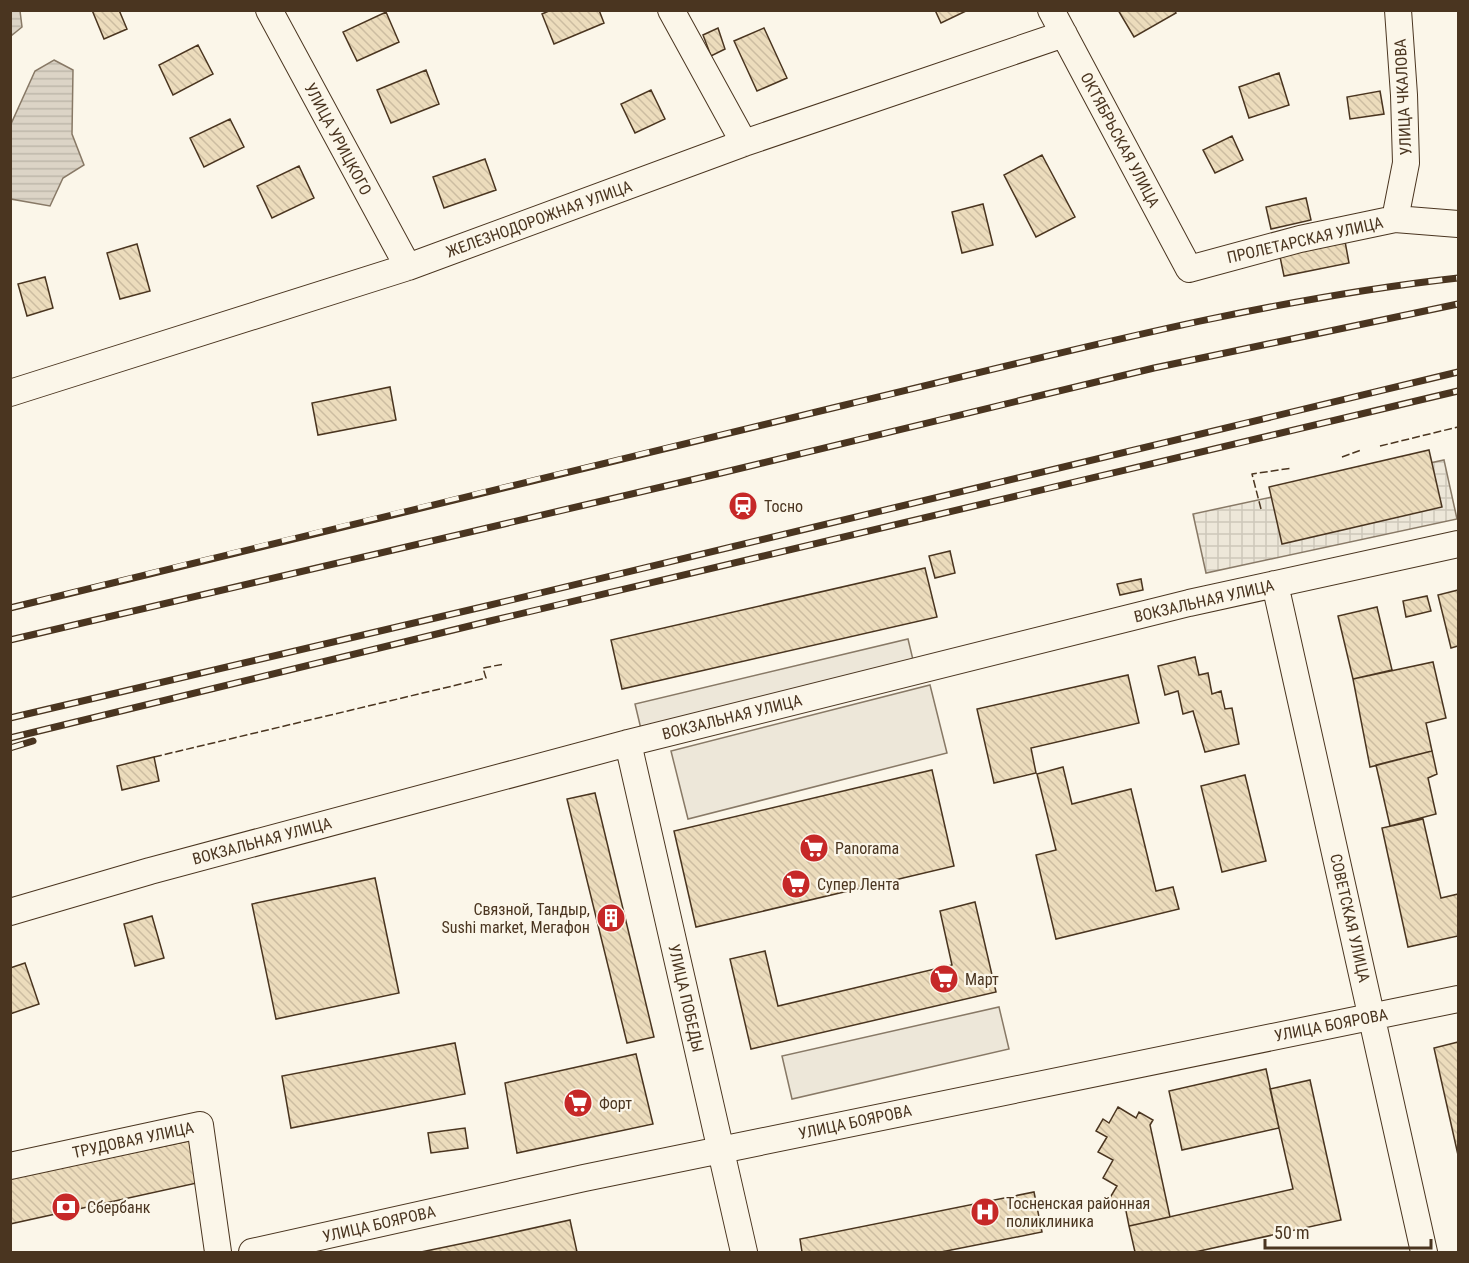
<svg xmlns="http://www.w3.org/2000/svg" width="1469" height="1263" viewBox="0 0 1469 1263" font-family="'Roboto Condensed',sans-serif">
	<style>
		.parking { fill: #ede7d9; stroke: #887966; stroke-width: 1.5 }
		.plaza { fill: url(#plaza-grid); stroke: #887966; stroke-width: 1.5 }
		.water { fill: url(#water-rules); stroke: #887966; stroke-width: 1.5 }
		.building { fill: url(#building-back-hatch); stroke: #4a3520; stroke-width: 1.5 }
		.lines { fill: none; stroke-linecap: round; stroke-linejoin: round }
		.minor-casing { stroke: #4a3520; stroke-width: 28 }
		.minor { stroke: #fbf6e9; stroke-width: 26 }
		.rail-casing { stroke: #4a3520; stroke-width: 7 }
		.rail { stroke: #fbf6e9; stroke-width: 4.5; stroke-dasharray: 14; stroke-linecap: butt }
		.fence { stroke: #4a3520; stroke-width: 1.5; stroke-dasharray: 8 3; stroke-linecap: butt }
		.labels { text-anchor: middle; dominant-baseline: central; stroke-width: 4.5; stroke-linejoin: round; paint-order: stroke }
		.street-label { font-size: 16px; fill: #4a3520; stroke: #fbf6e9 }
		.poi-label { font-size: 16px; fill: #4a3520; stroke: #fbf6e9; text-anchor: start }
	</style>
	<defs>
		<pattern id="plaza-grid" width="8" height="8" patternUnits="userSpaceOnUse" patternTransform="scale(1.5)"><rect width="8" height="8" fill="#ede7d9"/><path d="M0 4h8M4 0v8" fill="none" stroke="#cdc7ba"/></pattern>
		<pattern id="water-rules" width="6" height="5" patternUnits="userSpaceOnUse" patternTransform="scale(1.5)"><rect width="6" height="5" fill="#dcd4c6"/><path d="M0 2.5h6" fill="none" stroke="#beb7aa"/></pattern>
		<pattern id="building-back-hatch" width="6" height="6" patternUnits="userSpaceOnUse" patternTransform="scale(1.5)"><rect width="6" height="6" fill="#ecdcbc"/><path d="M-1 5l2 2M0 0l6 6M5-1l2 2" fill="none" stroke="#ccbda1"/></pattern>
	</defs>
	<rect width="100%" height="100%" fill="#fbf6e9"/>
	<path class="parking" d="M908,639L914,664L641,729L635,704Z
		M930,685L947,753L688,819L671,751Z
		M999,1007L1009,1049L792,1099L782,1056Z"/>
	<path class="plaza" d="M1444,460L1457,519L1206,573L1193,514Z"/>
	<path class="water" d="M11,10L20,11L22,27L11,36Z
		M54,60L73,70L72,134L84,165L63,178L50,206L11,199V124L35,71Z"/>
	<path class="building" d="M92,10H119L127,29L104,39Z
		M551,10H599L604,23L554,44L542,14Z
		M935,10H966V11L941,23Z
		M1118,10H1174L1176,13L1134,37Z
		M386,12L399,42L357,61L343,32Z
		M718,28L725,49L711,56L703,35Z
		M764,28L787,78L757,91L734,41Z
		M198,45L213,74L173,95L159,65Z
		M426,70L439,104L391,123L377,90Z
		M1279,73L1289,105L1249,118L1239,87Z
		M651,90L665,119L635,133L621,104Z
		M1380,91L1384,114L1350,119L1347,97Z
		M230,119L244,147L204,167L190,138Z
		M1232,136L1243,160L1215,173L1203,150Z
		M1042,155L1075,217L1036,237L1004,175Z
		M485,159L496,190L444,208L433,177Z
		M299,166L314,198L272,218L257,186Z
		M1306,198L1311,220L1271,229L1266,207Z
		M983,204L993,245L962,253L952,212Z
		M1344,236L1349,263L1284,276L1278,247Z
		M137,244L150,291L120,299L107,253Z
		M45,277L53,308L27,316L18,284Z
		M390,387L396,420L318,435L312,403Z
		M1429,450L1442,507L1282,544L1269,487Z
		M950,551L955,573L935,578L929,556Z
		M925,568L937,617L622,689L611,640Z
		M1141,579L1143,590L1120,595L1117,584Z
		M1458,590V646L1451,648L1438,595Z
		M1427,596L1431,611L1406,617L1403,601Z
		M1377,607L1392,670L1353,679L1338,616Z
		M1195,657L1199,675L1208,673L1212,694L1221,691L1225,709L1232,708L1239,744L1205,752L1193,711L1183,714L1178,691L1165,695L1158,666Z
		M1433,662L1446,718L1426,723L1432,751L1370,767L1353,679Z
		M1128,675L1139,723L1031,748L1036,773L994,783L977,709Z
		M1432,751L1437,774L1428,778L1436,814L1390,826L1376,765Z
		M154,757L159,781L122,790L117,766Z
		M1063,767L1072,804L1131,789L1156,891L1173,887L1179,909L1056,939L1036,855L1056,850L1037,774Z
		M932,770L954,866L696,927L674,831Z
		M1245,775L1266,861L1222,872L1201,786Z
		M595,793L654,1037L627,1043L567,799Z
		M1423,819L1441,898L1458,894V936L1408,947L1382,828Z
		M375,878L399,993L276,1019L252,904Z
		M975,902L996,992L751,1049L730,959L765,951L778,1006L952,965L940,911Z
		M152,916L164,958L135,966L124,924Z
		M25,963L39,1004L10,1014V968Z
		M1458,1042V1155L1434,1048Z
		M455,1043L465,1094L291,1128L282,1076Z
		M636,1054L653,1124L517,1153L505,1083Z
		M1266,1069L1279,1128L1182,1150L1169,1091Z
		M1310,1080L1341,1220L1195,1252H1135L1129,1226L1293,1189L1270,1089Z
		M1118,1107L1136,1118L1139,1112L1153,1120L1150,1125L1170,1217L1129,1226L1126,1211L1108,1201L1117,1186L1103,1178L1113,1160L1098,1152L1107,1137L1096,1131L1103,1119L1109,1123Z
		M465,1128L468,1148L431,1153L428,1133Z
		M198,1139L206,1181L10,1224V1178Z
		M1034,1192L1042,1232L941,1252H802L800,1239Z
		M570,1220L577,1252H421L479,1240Z"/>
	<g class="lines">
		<g class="minor-casing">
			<path id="minor" d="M269,10L408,267
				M671,10L744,143
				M1051,10L1189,269L1300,239L1395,219L1458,224
				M1395,219L1406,163L1404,95L1398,10
				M10,393L408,267L744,143L1064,34
				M1275,584L1424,1252
				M628,743L744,1252
				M10,912L150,871L628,743L1189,603L1458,544
				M10,1166L200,1125L218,1252
				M252,1252L584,1178L1458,999"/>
		</g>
		<use href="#minor" class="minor"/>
		<g class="rail-casing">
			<path id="rail" d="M10,608C288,538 567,472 845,405C1048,357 1251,301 1458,278
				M10,640L721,473L1154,368L1458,304
				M10,718L482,607L1458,372
				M10,738L490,621L1458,391
				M10,748L33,741"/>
		</g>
		<use href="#rail" class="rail"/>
		<path class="fence" d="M1380,446L1458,427
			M1342,457L1361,450
			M1261,509L1252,474L1292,468
			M154,757L486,678L483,668L504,664"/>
	</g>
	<defs>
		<g id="station-disc" transform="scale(1.5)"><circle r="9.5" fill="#c62828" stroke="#fbf6e9"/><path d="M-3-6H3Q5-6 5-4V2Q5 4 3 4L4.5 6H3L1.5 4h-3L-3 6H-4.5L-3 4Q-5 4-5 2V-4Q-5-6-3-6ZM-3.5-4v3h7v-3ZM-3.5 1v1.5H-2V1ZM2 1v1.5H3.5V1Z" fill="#fff"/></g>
		<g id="supermarket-disc" transform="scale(1.5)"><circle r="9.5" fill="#c62828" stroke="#fbf6e9"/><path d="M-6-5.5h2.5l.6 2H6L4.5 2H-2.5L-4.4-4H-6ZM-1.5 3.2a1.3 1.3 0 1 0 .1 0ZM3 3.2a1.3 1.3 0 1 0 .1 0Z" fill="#fff"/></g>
		<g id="building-disc" transform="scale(1.5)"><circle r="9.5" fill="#c62828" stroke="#fbf6e9"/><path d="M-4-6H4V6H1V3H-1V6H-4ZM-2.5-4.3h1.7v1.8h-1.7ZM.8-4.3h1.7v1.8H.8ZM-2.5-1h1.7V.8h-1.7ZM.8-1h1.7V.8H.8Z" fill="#fff"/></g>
		<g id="bank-disc" transform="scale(1.5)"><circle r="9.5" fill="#c62828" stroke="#fbf6e9"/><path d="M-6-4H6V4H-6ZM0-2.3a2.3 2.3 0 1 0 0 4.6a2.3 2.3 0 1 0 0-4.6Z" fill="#fff"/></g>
		<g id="hospital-disc" transform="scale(1.5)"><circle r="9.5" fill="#c62828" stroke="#fbf6e9"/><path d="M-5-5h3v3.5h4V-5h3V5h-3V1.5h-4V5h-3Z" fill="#fff"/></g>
	</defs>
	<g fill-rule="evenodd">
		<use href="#station-disc" x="743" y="506"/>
		<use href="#supermarket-disc" x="814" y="848"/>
		<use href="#supermarket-disc" x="796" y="884"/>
		<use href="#building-disc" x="611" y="918"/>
		<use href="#supermarket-disc" x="944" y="979"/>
		<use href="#supermarket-disc" x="578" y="1103"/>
		<use href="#bank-disc" x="66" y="1207"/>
		<use href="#hospital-disc" x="985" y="1212"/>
	</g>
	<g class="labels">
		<g class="street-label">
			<text transform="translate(1403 97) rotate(-93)">УЛИЦА ЧКАЛОВА</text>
			<text transform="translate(338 139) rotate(62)">УЛИЦА УРИЦКОГО</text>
			<text transform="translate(1120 140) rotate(62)">ОКТЯБРЬСКАЯ УЛИЦА</text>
			<text transform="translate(539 219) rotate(-20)">ЖЕЛЕЗНОДОРОЖНАЯ УЛИЦА</text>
			<text transform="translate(1305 240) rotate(-13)">ПРОЛЕТАРСКАЯ УЛИЦА</text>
			<text transform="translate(1204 601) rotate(-13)">ВОКЗАЛЬНАЯ УЛИЦА</text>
			<text transform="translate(732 717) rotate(-14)">ВОКЗАЛЬНАЯ УЛИЦА</text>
			<text transform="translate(262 841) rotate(-15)">ВОКЗАЛЬНАЯ УЛИЦА</text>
			<text transform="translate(1350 918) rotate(77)">СОВЕТСКАЯ УЛИЦА</text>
			<text transform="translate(686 998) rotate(77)">УЛИЦА ПОБЕДЫ</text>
			<text transform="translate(1331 1025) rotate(-11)">УЛИЦА БОЯРОВА</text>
			<text transform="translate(855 1122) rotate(-12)">УЛИЦА БОЯРОВА</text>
			<text transform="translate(133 1140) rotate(-12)">ТРУДОВАЯ УЛИЦА</text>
			<text transform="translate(379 1224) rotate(-13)">УЛИЦА БОЯРОВА</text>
		</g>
		<g class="poi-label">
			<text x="764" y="506">Тосно</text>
			<text x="835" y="848">Panorama</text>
			<text x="817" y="884">Супер Лента</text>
			<text x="590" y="909" text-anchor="end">Связной, Тандыр,<tspan x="590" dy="18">Sushi market, Мегафон</tspan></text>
			<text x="965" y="979">Март</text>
			<text x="599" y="1103">Форт</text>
			<text x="1006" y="1203">Тосненская районная<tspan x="1006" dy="18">поликлиника</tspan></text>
			<text x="87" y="1207">Сбербанк</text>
		</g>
	</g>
	<rect width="1469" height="1263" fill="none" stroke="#4a3520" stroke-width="24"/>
	<path d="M1265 1239v9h166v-9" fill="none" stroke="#4a3520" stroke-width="3"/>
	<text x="1274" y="1239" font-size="18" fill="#4a3520" stroke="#fbf6e9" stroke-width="4.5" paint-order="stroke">50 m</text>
</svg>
